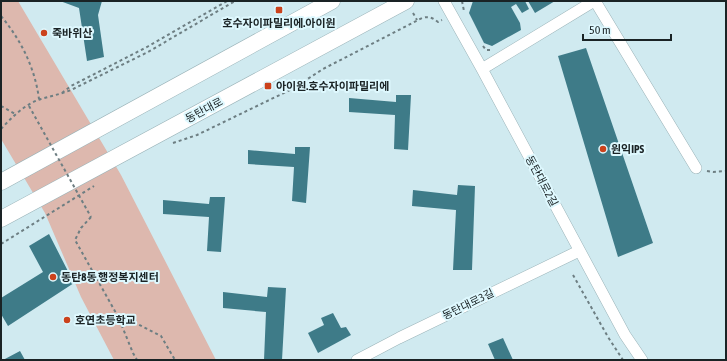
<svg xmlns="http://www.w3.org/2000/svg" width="727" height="361" viewBox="0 0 727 361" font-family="'Asap Condensed','Noto Sans KR',sans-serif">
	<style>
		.green { fill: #ddb8ae }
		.building { fill: #3e7b88 }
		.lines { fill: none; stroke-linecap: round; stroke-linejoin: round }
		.minor-casing { stroke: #9ab3b8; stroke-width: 12 }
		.secondary-casing { stroke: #9ab3b8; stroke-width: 17 }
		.path { stroke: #6d7e82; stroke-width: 2; stroke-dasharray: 3 3; stroke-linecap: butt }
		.minor { stroke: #fff; stroke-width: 11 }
		.secondary { stroke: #fff; stroke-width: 16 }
		.path-bridge { stroke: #6d7e82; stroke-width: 2; stroke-dasharray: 3 3; stroke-linecap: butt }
		.poi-dot { fill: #cb421c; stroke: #def8fe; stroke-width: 1.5 }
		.labels { text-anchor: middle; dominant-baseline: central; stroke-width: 4; stroke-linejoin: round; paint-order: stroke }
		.poi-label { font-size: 11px; font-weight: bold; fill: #1a2325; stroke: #def8fe; text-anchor: start }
		.street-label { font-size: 11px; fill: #1a2325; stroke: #def8fe }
	</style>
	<rect width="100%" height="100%" fill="#d0eaf0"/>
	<path class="green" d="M1,1H18L121,175L216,360H114L81,297L45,213L1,139Z"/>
	<path class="building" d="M60,1H102L98,15L104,57L87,61L79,8Z
		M473,1H525L529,9L522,13L516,4L511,7L520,23L521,30L492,46L484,43L469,13Z
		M528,1H555L535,13Z
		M586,48L653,243L618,257L558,56Z
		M396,95H411L408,150L394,149L395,115L349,112V98L396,102Z
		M295,147H310L306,203L292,201L294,167L248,164V150L295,154Z
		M458,185L475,186L472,270H453L456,210L412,206L413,190L457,195Z
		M210,197H225L221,252L207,251L209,217L163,214V200L209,204Z
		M49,234L74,283L8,326L1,314V298L43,272L29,246Z
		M268,287L286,288L282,360H264L266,312L223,308V292L267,297Z
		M333,313L341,328L346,327L351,335L318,353L308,333L324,325L321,318Z
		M503,338L513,360H495L488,344Z
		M20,351L25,360H3Z"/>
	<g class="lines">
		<g class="minor-casing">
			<path id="minor" d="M444,1L482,69L625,335L642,360
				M595,1L696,168
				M482,69L594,1
				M357,360L399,338L579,251"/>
		</g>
		<g class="secondary-casing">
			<path id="secondary" d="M1,182L332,1
				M1,219L406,1"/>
		</g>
		<path class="path" d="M462,1L464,11
			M413,13L417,20
			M1,16C21,40 35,68 39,99
			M483,46L486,50H491
			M62,93L71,86L147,47L227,1
			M1,106L15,114
			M1,129C12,117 25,104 41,99C51,96 61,94 71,90L148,52L235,1
			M173,143L197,135L292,89L323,69L422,18C429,16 433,18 438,22L442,20
			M707,171L713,172L726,171
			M91,217L81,228L75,240L116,313L161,336L175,360
			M1,244L94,186
			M726,264V289
			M573,275L608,337L623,360
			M117,314L133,353L137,360"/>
		<use href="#minor" class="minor"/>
		<use href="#secondary" class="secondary"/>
		<path class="path-bridge" d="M29,106L91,217"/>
	</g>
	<g class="poi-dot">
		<rect x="275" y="6" width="8" height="8" rx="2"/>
		<circle cx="44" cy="33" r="4"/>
		<rect x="264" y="82" width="8" height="8" rx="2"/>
		<circle cx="603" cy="149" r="4"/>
		<circle cx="53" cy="277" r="4"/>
		<circle cx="67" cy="320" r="4"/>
	</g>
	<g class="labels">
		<g class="poi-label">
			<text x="279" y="23" text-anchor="middle">호수자이파밀리에.아이원</text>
			<text x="52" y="33">죽바위산</text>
			<text x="276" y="86">아이원.호수자이파밀리에</text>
			<text x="611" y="149">원익IPS</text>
			<text x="61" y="277">동탄8동 행정복지센터</text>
			<text x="75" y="320">호연초등학교</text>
		</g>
		<g class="street-label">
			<text transform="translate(204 110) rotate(-28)">동탄대로</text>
			<text transform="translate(542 181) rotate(62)">동탄대로2길</text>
			<text transform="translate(468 304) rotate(-26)">동탄대로3길</text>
		</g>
	</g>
	<rect width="727" height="361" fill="none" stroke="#1a2325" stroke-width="4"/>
	<path d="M583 34v6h88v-6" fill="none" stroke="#1a2325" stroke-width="2"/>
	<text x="589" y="34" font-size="12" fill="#1a2325" stroke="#def8fe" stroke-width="3" paint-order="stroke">50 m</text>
</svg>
